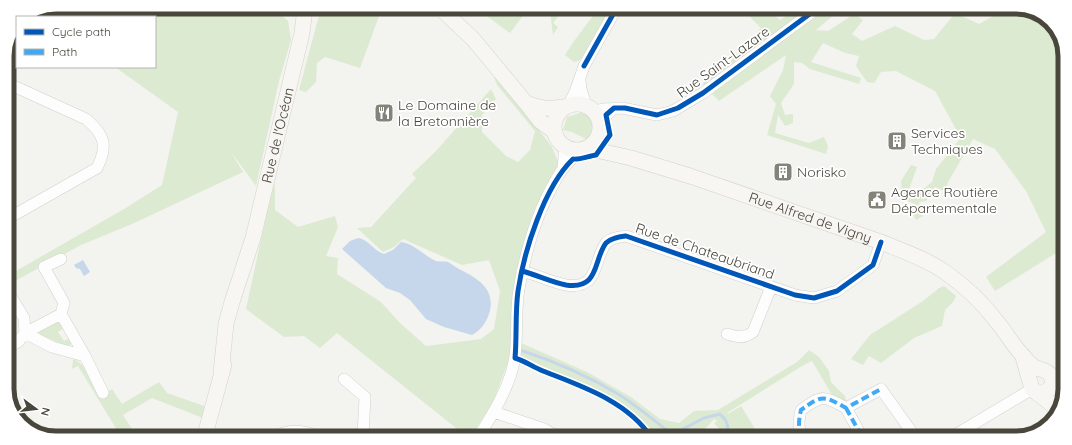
<svg xmlns="http://www.w3.org/2000/svg" width="1072" height="445" viewBox="0 0 1072 445" font-family="Quicksand,sans-serif">
	<style>
		.green { fill: #ddead2 }
		.water { fill: #c6d6eb }
		.lines { fill: none; stroke-linecap: round; stroke-linejoin: round }
		.stream { stroke: #c6d6eb; stroke-width: 3 }
		.street-casing { stroke: #d1d0cc; stroke-width: 12 }
		.secondary-casing { stroke: #d3d2c9; stroke-width: 16 }
		.street { stroke: #fdfdfd; stroke-width: 11 }
		.secondary { stroke: #f7f6f2; stroke-width: 15 }
		.quiet { stroke: #3fa9f5; stroke-width: 4; stroke-dasharray: 8 4; stroke-linecap: butt }
		.cycleway-casing { stroke: #fff; stroke-width: 8 }
		.cycleway { stroke: #0057b8; stroke-width: 5 }
		.labels { text-anchor: middle; dominant-baseline: central; stroke-width: 3.5; stroke-linejoin: round; paint-order: stroke }
		.street-label { font-size: 14px; fill: #49463b; stroke: #fff }
		.poi-label { font-size: 14px; fill: #49463b; stroke: #fff; text-anchor: start }
		.rim { fill: none; stroke: #49463b; stroke-width: 5 }
	</style>
	<rect width="100%" height="100%" fill="#f3f3ef"/>
	<path class="green" d="M108,7L274,8L288,21L291,40L279,81L256,186L231,152L243,172L132,224L81,245L13,282L9,275L124,209L162,185L178,112L115,67H155V17H116L118,14Z
		M321,8H382L360,68L325,57L317,63L316,82L306,92L299,90Z
		M477,9H528L510,33Z
		M551,9L557,14L561,9H564L553,23L558,27L553,35L550,11Z
		M598,9H610L581,59L578,61L574,62L565,55L572,44Z
		M743,10H769L780,20L796,10H840L816,30L828,31L854,14L863,20L852,34L862,41L895,26L924,40L934,39L955,13L979,24L1002,11H1035L1055,26L1065,52L1063,217L1058,216L1063,224V260L1056,253L995,291L986,277L1046,232L1026,191L995,149L973,139L948,182L945,191L935,187L926,201L919,202L923,216L916,220L913,214L916,208L915,204L902,199L901,181L911,165L917,167L908,192V197L917,194L932,182L936,169L963,135L957,131L935,91L896,71L881,72L874,83L867,82L856,66L859,56L845,53L823,43L811,62L861,78L859,84L810,69L802,63L794,62V84L781,103L785,115L793,114V123L785,126L778,115L775,133L809,143L824,137L828,146L826,154L767,135L776,104L770,96L783,70L786,55L719,101L703,85L706,73L727,65L761,28Z
		M492,72L504,85L552,147L559,164L538,204L518,270L510,357L493,402L471,436H466L337,333L320,348L304,336L284,337L246,309L271,193L275,184V210L298,227L335,216L338,227L326,256L338,258L337,274L381,302L400,323L426,346L481,339L494,329L500,291L489,260L462,265L403,239L394,247L383,252L357,228L371,227L416,178L412,174L436,151L491,89L496,99L482,115V132L506,156L518,162L530,150L535,131L497,85Z
		M583,112C595,121 600,126 588,140L572,132L563,130L567,117Z
		M7,136L17,152L7,158Z
		M944,286L956,296L954,301L945,310L942,326L914,338L881,363L869,356L863,365L851,359L870,335L923,301L939,288Z
		M60,321L64,328L58,332L64,341L70,338L71,344L68,346L40,335L39,332Z
		M521,343L587,372L631,397L660,419L679,423L694,411L718,410L797,362L809,350L819,357L829,371L831,382L845,396L847,403L832,395L812,361L802,366L727,413L728,414L741,406L760,437H725L719,432L720,430L714,423L717,421L714,419L698,437H656C629,396 562,378 520,355Z
		M75,359L89,371L101,396L112,389L122,404L159,382L167,393L207,407L203,418L152,398L123,415L136,435H120L78,366L72,369L73,360Z"/>
	<path class="water" d="M358,238C368,239 374,251 384,254L393,250L401,242C415,244 424,256 436,261C440,262 444,261 448,262C452,264 455,267 459,269C477,278 497,289 489,314C486,323 480,331 472,335L444,327L426,319L410,300L400,293L386,288L342,249L350,241Z
		M83,260L90,272L84,276L80,269L76,268L74,265Z"/>
	<g class="lines">
		<path class="stream" d="M520,350C554,361 588,376 618,394C636,405 652,419 668,431L681,430L704,418L720,414C726,421 727,420 728,430L732,432L735,437"/>
		<g class="street-casing">
			<path id="street" d="M580,81L581,89L586,106
				M7,83L86,119C105,135 108,146 97,168L7,219
				M568,106L575,92L584,66L616,9
				M594,111L603,109L622,108L657,115L673,111L703,93L815,10
				M600,122L614,108
				M563,168L565,147
				M61,259L44,267L64,303L61,314
				M522,271C537,275 551,282 566,285C600,290 593,260 606,243C611,238 619,237 626,236L795,295L814,298L837,291L873,265L881,242
				M7,290L24,318L25,333L18,342L7,348
				M727,334C737,337 744,339 753,332L771,287
				M85,356L52,347L25,333L61,314L85,356L103,393
				M344,379L365,397L363,436
				M846,408L862,437
				M494,412L544,429L556,436
				M277,435C289,430 302,430 314,435
				M479,436C494,412 511,385 515,356C518,334 515,311 519,289C526,248 539,205 562,170C567,162 575,157 581,150
				M803,437C797,429 799,419 801,410C822,395 823,395 846,408L881,389L916,438
				M950,438L1032,389"/>
		</g>
		<g class="secondary-casing">
			<g id="secondary">
				<path d="M440,8L473,39L526,103L540,121L555,132"/>
				<path d="M526,103C541,109 549,109 565,107"/>
				<circle cx="577" cy="127" r="23"/>
				<path id="s1" d="M587,148L631,158L690,176L881,242C903,251 926,259 945,272C965,286 983,303 998,323C1007,334 1014,347 1024,357C1026,360 1029,363 1033,366C1038,370 1047,369 1051,376C1056,386 1047,394 1037,393"/>
				<path d="M1023,357L1032,389L1055,407"/>
				<path id="s2" d="M221,373L226,324L232,302L253,238L302,33L305,8"/>
				<path d="M205,435L224,365"/>
			</g>
		</g>
		<use href="#street" class="street"/>
		<use href="#secondary" class="secondary"/>
		<path class="quiet" d="M846,408L862,437
			M803,437C797,429 799,419 801,410C822,395 823,395 846,408L881,389"/>
		<g class="cycleway-casing">
			<path id="cycleway" d="M584,66L616,9
				M522,271C537,275 551,282 566,285C600,290 593,260 606,243C611,238 619,237 626,236L795,295L814,298L837,291L873,265L881,242
				M651,437C627,401 581,386 543,371C533,367 525,361 515,358C517,336 515,313 518,291C524,251 544,187 573,159C579,160 589,156 596,155L610,135L606,115L614,108H625L657,115L678,108L703,93L815,10"/>
		</g>
		<use href="#cycleway" class="cycleway"/>
	</g>
	<defs>
		<g id="restaurant-square" transform="scale(1)"><rect x="-9" y="-9" width="18" height="18" rx="4" fill="#84837a" stroke="#fff"/><path d="M-5-6h1v4h1v-4h1v4h1v-4h1v5L-1.5 .5V6h-2V.5L-5-1ZM5-6V6H3V1.5H1.5Q1.5-4 5-6Z" fill="#fff"/></g>
		<g id="building-square" transform="scale(1)"><rect x="-9" y="-9" width="18" height="18" rx="4" fill="#84837a" stroke="#fff"/><path d="M-4-6H4V6H1V3H-1V6H-4ZM-2.5-4.3h1.7v1.8h-1.7ZM.8-4.3h1.7v1.8H.8ZM-2.5-1h1.7V.8h-1.7ZM.8-1h1.7V.8H.8Z" fill="#fff"/></g>
		<g id="civic-square" transform="scale(1)"><rect x="-9" y="-9" width="18" height="18" rx="4" fill="#84837a" stroke="#fff"/><path d="M-.6-6.5H3V-4.5H.6V-3L4-1V1h2V6H-6V1h2V-1L-.6-3ZM-1.2 2.5V6h2.4V2.5Z" fill="#fff"/></g>
	</defs>
	<g fill-rule="evenodd">
		<use href="#restaurant-square" x="384" y="113"/>
		<use href="#building-square" x="897" y="141"/>
		<use href="#building-square" x="783" y="172"/>
		<use href="#civic-square" x="877" y="200"/>
	</g>
	<g class="labels">
		<g class="street-label">
			<text transform="translate(723 62) rotate(-36)">Rue Saint-Lazare</text>
			<text stroke="none"><textPath href="#s2" startOffset="245">Rue de l'Océan</textPath></text>
			<text stroke="none"><textPath href="#s1" startOffset="234">Rue Alfred de Vigny</textPath></text>
			<text transform="translate(705 251) rotate(19)">Rue de Chateaubriand</text>
		</g>
		<g class="poi-label">
			<text x="398" y="105">Le Domaine de<tspan x="398" dy="16">la Bretonnière</tspan></text>
			<text x="911" y="133">Services<tspan x="911" dy="16">Techniques</tspan></text>
			<text x="797" y="172">Norisko</text>
			<text x="891" y="192">Agence Routière<tspan x="891" dy="16">Départementale</tspan></text>
		</g>
	</g>
	<path d="M0 0H1072V445H0ZM56 14H1016A42 42 0 0 1 1058 56V389A42 42 0 0 1 1016 431H56A42 42 0 0 1 14 389V56A42 42 0 0 1 56 14Z" fill="#fff" fill-rule="evenodd"/>
	<path class="rim" d="M56 14H1016A42 42 0 0 1 1058 56V389A42 42 0 0 1 1016 431H56A42 42 0 0 1 14 389V56A42 42 0 0 1 56 14Z"/>
	<rect x="16" y="16" width="140" height="52" fill="#ffffff" stroke="#b6b5b1"/>
	<rect x="24" y="29" width="20" height="6" fill="#0057b8" stroke="#b6b5b1"/>
	<text x="52" y="36" font-size="12" fill="#49463b">Cycle path</text>
	<rect x="24" y="49" width="20" height="6" fill="#3fa9f5" stroke="#b6b5b1"/>
	<text x="52" y="56" font-size="12" fill="#49463b">Path</text>
	<g transform="translate(36 409) rotate(105)" stroke="#ffffff" stroke-width="3" paint-order="stroke">
	<path d="M0-3L7 15L0 10L-7 15Z" fill="#49463b"/>
	<text y="-6" font-size="11" font-weight="bold" text-anchor="middle" fill="#49463b">N</text>
	</g>
</svg>
